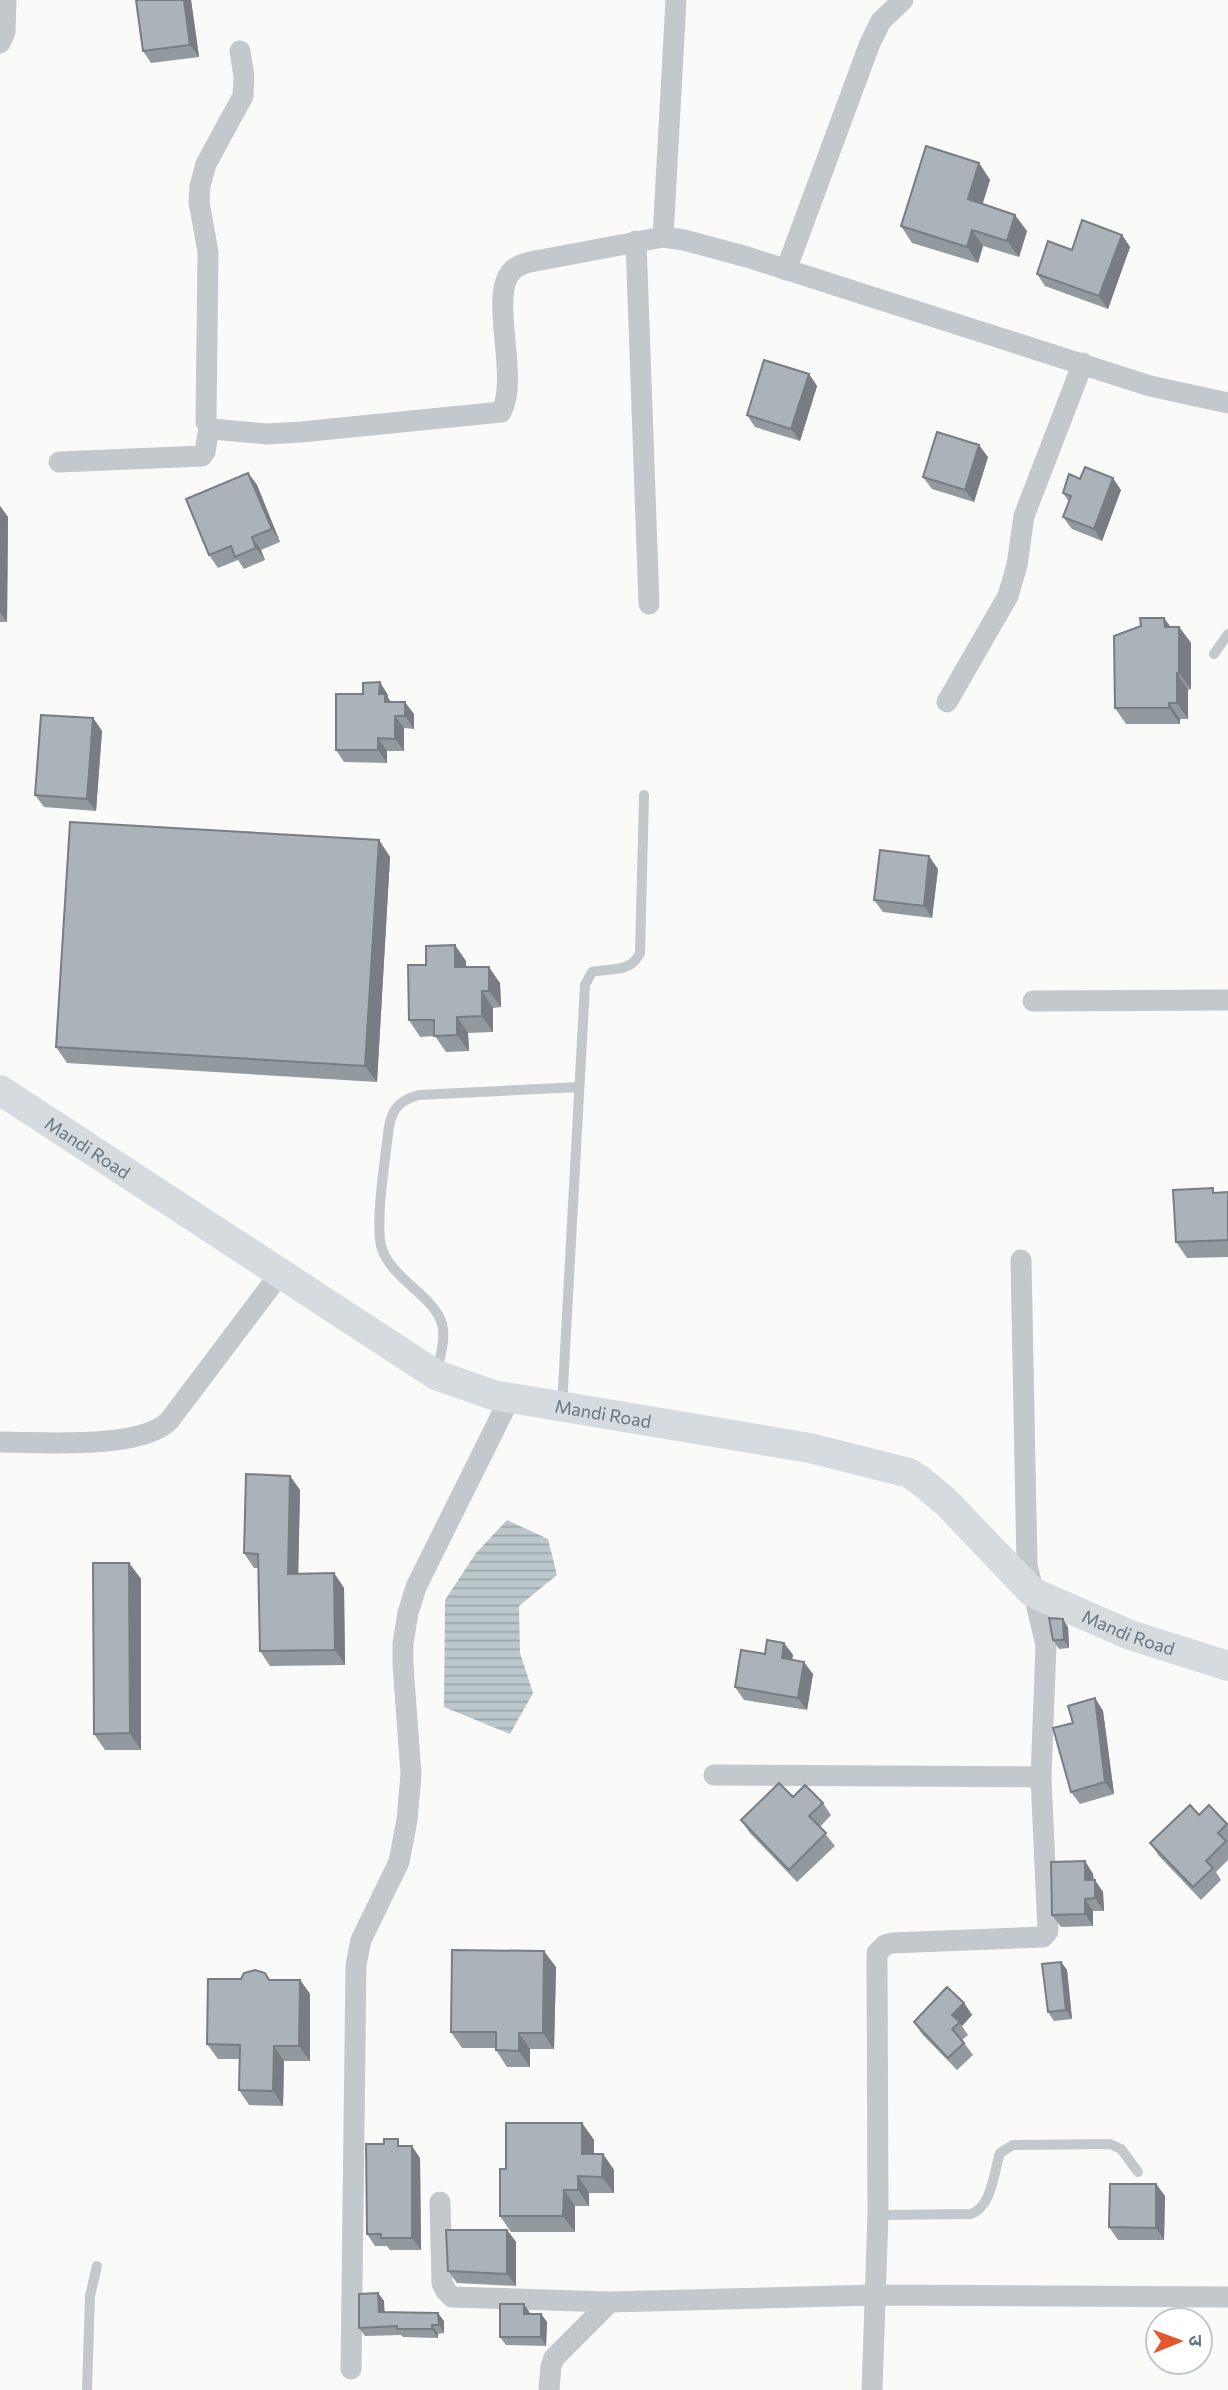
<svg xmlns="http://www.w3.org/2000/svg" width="1228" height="2390" viewBox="0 0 1228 2390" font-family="Commissioner,'Noto Sans Devanagari',sans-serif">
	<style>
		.water { fill: url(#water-rules) }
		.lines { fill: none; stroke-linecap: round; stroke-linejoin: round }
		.lane { stroke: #c3c8cc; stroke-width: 10 }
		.street { stroke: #c3c8cc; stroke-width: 21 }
		.secondary { stroke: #d6dbdf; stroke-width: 30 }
		.wall { fill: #929a9f }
		.shaded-wall { fill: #777d82 }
		.building { fill: #aab3b9; stroke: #777d82; stroke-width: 2 }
		.labels { text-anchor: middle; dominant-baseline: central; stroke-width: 7; stroke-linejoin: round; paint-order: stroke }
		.street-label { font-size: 18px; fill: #657683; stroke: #fff }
	</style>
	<defs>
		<pattern id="water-rules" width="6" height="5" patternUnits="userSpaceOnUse" patternTransform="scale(1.75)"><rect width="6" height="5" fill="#bbc7cb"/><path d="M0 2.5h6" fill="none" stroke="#9ca6aa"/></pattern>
	</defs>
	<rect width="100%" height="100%" fill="#fafaf8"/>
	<path class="water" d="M507,1520L548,1539L557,1575L519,1606L520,1653L533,1693L510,1734L444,1707L445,1600L476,1553Z"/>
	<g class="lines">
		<path class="lane" d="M1214,654L1228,634
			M437,1371C440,1356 446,1339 442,1324C435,1297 392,1279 382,1249C374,1226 386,1154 389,1126C393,1107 401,1100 419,1095L579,1087
			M562,1406L585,985L592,972C610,968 631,973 640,953L644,795
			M878,2215L971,2214C992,2207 994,2171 1000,2153L1013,2145L1110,2144L1121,2149L1138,2172
			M87,2390L90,2296L97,2266"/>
		<path class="street" d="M0,43L5,32L6,0
			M240,51L244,77L243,96L206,164L200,186L199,202L208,252L206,422L212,429L267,434L301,432L501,412C520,380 489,297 511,272C516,266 523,264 530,262L663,237L684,240L747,257L1150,386L1228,403
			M663,237L676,0
			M636,241L649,604
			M786,270L870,43L881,21L903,0
			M59,462L202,456L205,452L209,428
			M947,702L1008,596L1017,565L1024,516L1083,363
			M1033,1001L1228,1000
			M0,1442C41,1442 139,1450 169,1421L279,1275
			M714,1775L1041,1777
			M440,2202L442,2283L446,2291L452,2297L610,2302L874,2295L1228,2297
			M351,2369L356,1965L361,1940L399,1862L407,1820L411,1774L403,1665V1643L408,1613L416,1587L510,1398
			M549,2390L551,2366L554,2358L610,2302
			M872,2390L878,2215L877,1953L885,1945L892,1943L1043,1937L1048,1931L1041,1777L1046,1645L1027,1565L1021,1260"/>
		<path class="secondary" id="s1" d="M0,1090L436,1375L493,1395L810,1448L909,1473L921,1481L947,1503L1032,1592L1130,1635L1228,1666"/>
	</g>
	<path class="wall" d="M136,0H191L199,57L151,63L143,51Z
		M979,163L990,180L982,204L1027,231L1019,257L983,246L978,263L912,243L901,226Z
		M1122,235L1130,247L1108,309L1045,286L1037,274L1072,250Z
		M809,374L817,386L800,441L755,427L747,415Z
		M988,457L974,502L932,489L923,477Z
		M248,473L257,485L280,542L261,550L265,560L244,569L238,560L218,568L209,555Z
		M1080,479L1121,490L1102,541L1072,529L1063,517L1069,502L1063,493Z
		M0,506L8,517L7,622H0Z
		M1171,627H1179L1191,643V689L1188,690V719H1180V724H1126L1115,708Z
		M388,695V698L391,702L414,714V729L404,728V751H387V763L344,762L336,750Z
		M93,718L102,731L96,811L44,807L35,795Z
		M379,840L390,857L377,1082L67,1063L56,1047Z
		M938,869L932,918L883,912L874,900Z
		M466,961V967L500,983L501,1007L493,1008V1032L468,1033L469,1051L446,1052L435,1036L420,1037L409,1020L426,965Z
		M1228,1192V1257L1187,1258L1176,1242L1216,1193Z
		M290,1476L300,1490L298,1573H334L344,1588L345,1665L270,1666L260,1651L258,1568H254L244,1553Z
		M129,1563L141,1579V1750H105L94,1734Z
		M1068,1627L1069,1648L1059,1649L1053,1640Z
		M784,1643L793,1655L792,1660L813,1674L807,1710L744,1700L735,1687L765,1654Z
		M1095,1698L1103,1711L1114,1794L1080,1804L1071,1792L1073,1723Z
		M793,1797L823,1803L831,1815L820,1827L835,1846L797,1882L750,1833L741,1820Z
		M1209,1805L1228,1826V1860L1216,1872L1221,1880L1201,1900L1159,1856L1150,1843L1199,1815Z
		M1085,1861L1093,1874L1094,1880L1103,1892L1104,1911H1093V1926L1061,1927L1052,1915Z
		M1061,1962L1067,1970L1072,2019L1054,2021L1048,2012Z
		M556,1967L554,2049H530V2067H507L496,2050V2048H462L451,2032Z
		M265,1973L270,1980H300L310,1994V2061H284L283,2106L249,2105L239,2090L240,2059H218L207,2044L241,1979Z
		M964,2003L972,2015L962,2026L968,2035L962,2040L973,2055L957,2070L922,2034L914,2022Z
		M582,2123L594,2140V2154H603L614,2170V2193H589V2206H575V2232H511L500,2216L506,2169Z
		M420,2158L421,2250H390L387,2246H375L367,2234Z
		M1156,2184L1165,2196L1164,2240H1118L1109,2227Z
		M507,2230L516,2242V2286L457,2283L448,2271Z
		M378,2293L384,2301V2312L444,2321V2333L438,2334V2338L403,2337L401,2335L365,2336L359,2328Z
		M524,2304L530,2314H541L547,2322L546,2346L506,2345L500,2337Z"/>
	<path class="shaded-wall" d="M184,0H191L199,57L190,45Z
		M979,163L990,180L979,216L968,199Z
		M1015,215L1027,231L1019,257L1007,241Z
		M972,230L983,246L978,263L967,247Z
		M1122,235L1130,247L1108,309L1099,296Z
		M809,374L817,386L800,441L791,429Z
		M979,445L988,457L974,502L965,490Z
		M248,473L257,485L280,542L272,529Z
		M1113,478L1121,490L1102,541L1094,529Z
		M0,506L8,517L7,622L0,612Z
		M252,537L261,550L265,560L256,548Z
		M1164,618L1176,634L1165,627Z
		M1179,627L1191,643V689L1179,673Z
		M1177,673L1188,690V719L1177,703Z
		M380,682L388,695V698L394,706H388L379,694Z
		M405,702L414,714V729L405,716Z
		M1169,703L1180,719V724L1169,708Z
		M395,716L404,728V751L395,739Z
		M93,718L102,731L96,811L87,799Z
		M378,738L387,751V763L378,750Z
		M379,840L390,857L377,1082L365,1066Z
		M929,856L938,869L932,918L924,906Z
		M455,945L466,961L467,983L455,967Z
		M489,967L500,983L501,1007L489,991Z
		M482,991L493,1008V1032L482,1016Z
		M457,1017L468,1033L469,1051L457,1035Z
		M290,1476L300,1490L298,1588L288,1574Z
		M129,1563L141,1579V1750L130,1733Z
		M334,1573L344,1588L345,1665L335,1650Z
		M1063,1619L1068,1627L1069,1648L1064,1640Z
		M784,1643L793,1655L790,1670L782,1658Z
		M804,1662L813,1674L807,1710L798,1698Z
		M1095,1698L1103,1711L1114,1794L1105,1782Z
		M1085,1861L1093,1874L1094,1892L1085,1880Z
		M1095,1880L1103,1892L1104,1911L1095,1898Z
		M1085,1899L1093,1911V1926L1085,1914Z
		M544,1951L556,1967L554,2049L543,2033Z
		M1061,1962L1067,1970L1072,2019L1066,2010Z
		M300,1980L310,1994V2061L299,2046Z
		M964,2003L972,2015L962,2026L952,2015Z
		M519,2033L530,2049V2067L519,2051Z
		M274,2046L284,2061L283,2106L273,2091Z
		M582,2123L594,2140V2170L582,2154Z
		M412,2146L420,2158L421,2250L412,2238Z
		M603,2154L614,2170V2193L602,2177Z
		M578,2176L589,2193V2206L578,2190Z
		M1156,2184L1165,2196L1164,2240L1156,2228Z
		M564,2190L575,2206V2232L563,2216Z
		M507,2230L516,2242V2286L507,2274Z
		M378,2293L384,2301L385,2320L379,2312Z
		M524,2304L530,2313V2322L524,2314Z
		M438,2313L444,2321V2333L439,2325Z
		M541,2314L547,2322L546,2346L541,2337Z
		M432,2325L438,2334V2338L432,2329Z"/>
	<path class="building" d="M136,0H184L190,45L143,51Z
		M926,146L979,163L968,199L1015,215L1007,241L972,230L967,247L901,226Z
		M1082,220L1122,235L1099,296L1037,274L1048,241L1072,250Z
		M764,360L809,374L791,429L747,415Z
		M937,432L979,445L965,490L923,477Z
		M1085,467L1113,478L1094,529L1063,517L1071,496L1063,493L1069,474L1080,479Z
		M248,473L272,529L252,537L256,548L235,557L231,546L209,555L186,499Z
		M1140,618H1164L1165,627H1179V673H1177V703H1169V708H1115L1114,636L1141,626Z
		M380,682L379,694H385V702H405V716H395V739L378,738V750H336V694H363V683Z
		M41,715L93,718L87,799L35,795Z
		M70,822L379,840L365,1066L56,1047Z
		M880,850L929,856L924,906L874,900Z
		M455,945V967H489V991H482V1016L457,1017V1035L434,1036V1020H409L408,965H426V946Z
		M1213,1188V1193L1228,1192V1240L1176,1242L1173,1190Z
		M246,1474L290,1476L288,1574L334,1573L335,1650L260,1651L258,1554L244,1553Z
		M93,1563H129L130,1733L94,1734Z
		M1049,1618L1063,1619L1064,1640H1053Z
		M767,1640L784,1643L782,1658L804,1662L798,1698L735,1687L741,1650L765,1654Z
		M1095,1698L1105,1782L1071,1792L1053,1728L1073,1723L1068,1706Z
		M779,1783L793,1797L805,1785L823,1803L809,1816L826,1833L789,1870L741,1820Z
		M1190,1805L1199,1815L1209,1805L1227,1824L1218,1833L1226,1841L1206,1861L1213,1868L1193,1887L1150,1843Z
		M1085,1861V1880H1095V1898L1085,1899V1914L1052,1915L1051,1862Z
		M452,1950L544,1951L543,2033H519V2051L496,2050V2032H451Z
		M1061,1962L1066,2010L1048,2012L1042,1964Z
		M255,1970L265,1973L269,1980H300L299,2046H274L273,2091L239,2090L240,2045L207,2044L208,1979H241L244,1973Z
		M947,1987L964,2003L952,2015L960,2022L952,2029L964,2043L948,2058L914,2022Z
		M506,2123H582V2154H603L602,2177L578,2176V2190H564L563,2216H500V2169H506Z
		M384,2139H398V2146H412V2238H381V2234H367L366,2144H384Z
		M1110,2184H1156V2228L1109,2227Z
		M446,2230H507V2274L448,2271Z
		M378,2293L379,2312L438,2313L439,2325H432V2329H397V2326L359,2328V2294Z
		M500,2304H524V2314H541V2337H500Z"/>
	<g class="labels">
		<g class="street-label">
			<text stroke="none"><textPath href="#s1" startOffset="105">Mandi Road</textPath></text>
			<text stroke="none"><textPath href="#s1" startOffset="693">Mandi Road</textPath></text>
			<text stroke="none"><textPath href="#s1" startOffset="1281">Mandi Road</textPath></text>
		</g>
	</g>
	<g transform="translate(1179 2341) rotate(89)"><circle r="33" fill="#ffffff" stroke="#c1c8cd" stroke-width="2"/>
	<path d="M0-5L12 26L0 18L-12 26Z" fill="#e4572e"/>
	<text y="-10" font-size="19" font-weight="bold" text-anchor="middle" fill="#657683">उ</text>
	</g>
</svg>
